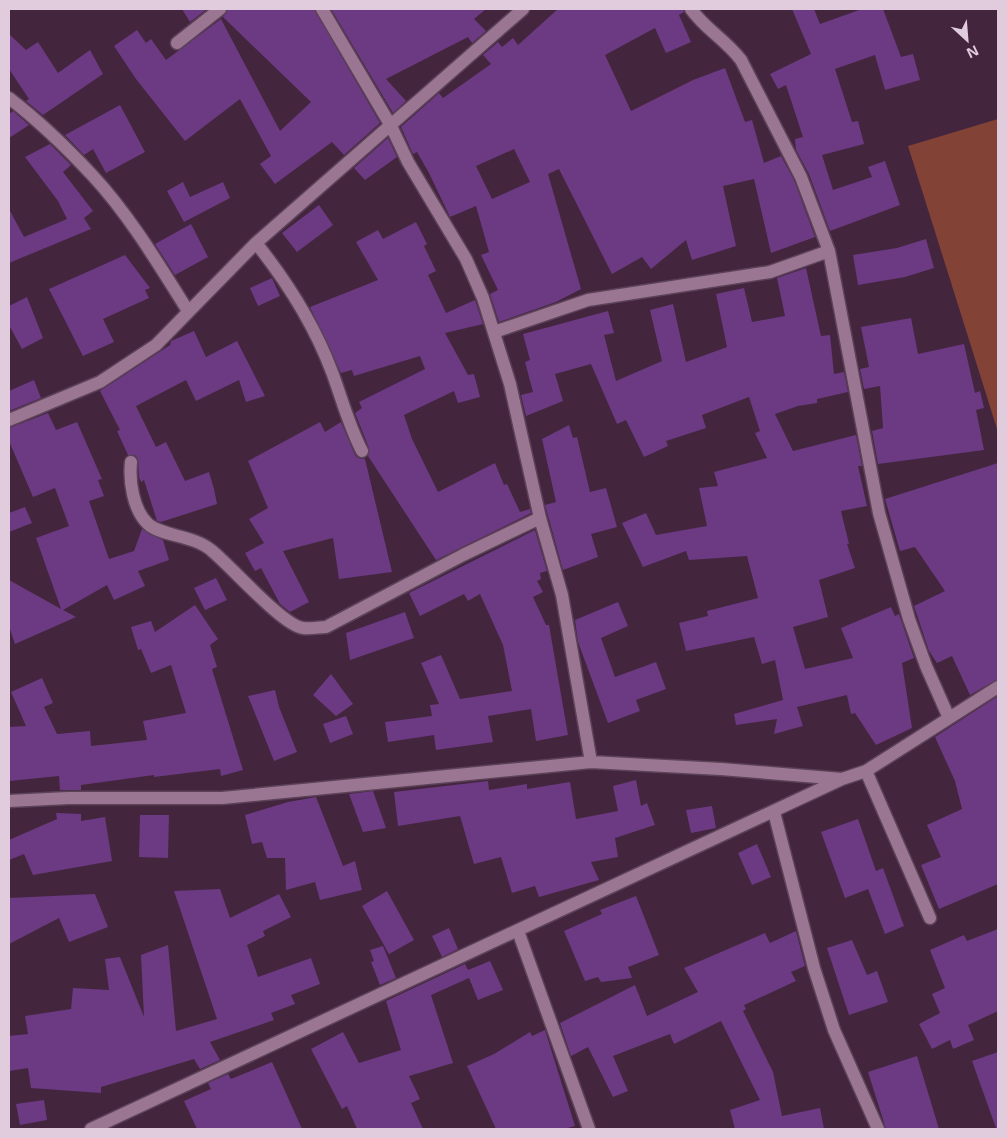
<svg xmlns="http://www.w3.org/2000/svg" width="1007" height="1138" viewBox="0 0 1007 1138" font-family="'Noto Sans',sans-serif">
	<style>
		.pitch { fill: #824235 }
		.building { fill: #6b3a82; fill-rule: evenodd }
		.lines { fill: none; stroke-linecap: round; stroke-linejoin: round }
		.minor-casing { stroke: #5c4258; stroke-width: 15 }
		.minor { stroke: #9a7692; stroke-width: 12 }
	</style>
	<rect width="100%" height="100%" fill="#44253e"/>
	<path class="pitch" d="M998,119V432L908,146Z"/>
	<path class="building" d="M182,9H207L190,22Z
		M228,9H314L380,123L344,155L332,142L275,184L260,164L271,156L240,99L185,141L136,79L114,46L137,30L146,43L151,39L166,60L221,19L280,131L311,102L223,17Z
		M331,9H486L474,19L486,31L472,43L468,37L386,79L406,101L393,113Z
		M558,9H683L684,12L679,15L691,42L666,53L655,28L605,55L631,111L693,80L725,68L745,122L752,120L764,163L781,156L794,180L815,237L771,253L754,179L723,186L736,246L692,260L686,240L651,269L642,257L612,274L559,169L548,174L581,289L556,302L499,322L490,294L498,290L481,255L489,252L476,206L450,217L429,173L417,152L413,154L401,127L439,93L443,98L491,64L483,55L498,42L502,47L513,38L518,45ZM514,149L530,182L492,199L476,166Z
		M792,9H814L820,24L862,9H883L901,57L913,54L920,80L885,90L875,55L835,69L852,122L858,121L864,144L822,155L833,190L872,177L868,167L885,161L900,205L830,231L809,174L796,150L795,139L803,137L786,85L778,89L770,74L811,54Z
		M9,34L26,50L38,42L58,73L90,50L103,74L43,115L26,101L29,99L9,69Z
		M120,105L145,152L106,173L93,149L84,155L65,135Z
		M13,111L29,125L9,138V114Z
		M388,138L397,157L365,180L354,168Z
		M50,144L71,165L63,172L93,211L84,218L91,229L9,263V209L24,237L67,219L58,201L25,157Z
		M183,182L190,197L223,182L230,198L184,222L167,191Z
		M319,205L333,225L297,252L282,233Z
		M416,222L427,244L424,246L436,271L428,275L446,313L475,300L483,324L445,333L468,375L474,374L480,397L458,403L454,391L404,415L412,439L438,492L495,463L504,485L507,484L520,512L530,509L531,513L436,560L368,456L369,448L355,413L362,408L359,402L425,369L420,356L354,376L352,370L341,373L310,307L378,280L356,242L378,230L383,239Z
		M191,224L208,257L175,275L155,244Z
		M926,239L934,268L905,277L858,285L853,255L897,248Z
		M125,255L150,288L145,290L149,298L103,319L114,342L83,356L49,289Z
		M806,268L821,336L830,335L834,374L844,372L848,392L817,399V403L798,406L775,414L793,451L856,435L862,466H858L867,506L841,511L849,544H847L855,568L819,580L828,617L793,627L805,669L853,658L841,628L891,607L895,616L899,614L914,658L902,663L912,728L876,745L855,713L851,714L847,695L797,707L803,726L774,734L777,719L736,725L734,714L783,700L775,660L762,664L754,637L686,651L679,623L708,616L707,611L758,598L747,556L689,560L686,551L643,567L622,523L646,513L656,535L707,526L699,488L718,486L714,472L767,458L755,433L760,431L749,397L702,415L706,428L666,441L668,446L644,457L626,420L617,424L591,364L555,374L563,401L526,416L521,395L533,392L525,362L530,360L523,334L608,311L614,333L604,335L616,381L662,361L650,310L673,304L686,362L727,347L716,294L744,288L752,322L785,316L777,278Z
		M272,278L280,296L258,306L250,288Z
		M27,297L43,338L22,349L9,325V306Z
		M911,318L918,354L964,344L975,393L980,391L984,408L976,410L984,450L878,464L872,431L883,428L880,386L864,389L860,369L869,367L861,327Z
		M194,331L206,357L237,341L265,396L246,402L239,380L196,401L186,380L136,406L156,447L166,442L185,481L209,472L214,489L217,504L161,522L157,521L144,480L141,482L139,477L138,459L135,455H128L117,431L120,430L100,391L170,345L171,341Z
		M34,380L41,398L9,411V391Z
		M48,413L56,430L77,422L102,479L98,480L104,496L89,501L109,559L134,551L142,529L163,540L169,560L138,571L145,586L114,600L107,585L63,610L76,617L15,644L9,626V580L61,609L36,538L69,526L55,488L33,497L9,441V428Z
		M320,422L325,432L341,422L355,455L358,458L365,459L392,572L339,579L333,538L283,551L309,602L290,612L280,604L261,568L255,571L245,553L264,543L249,519L268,508L248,461Z
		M569,425L573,438L577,437L590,492L606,488L617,527L591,534L598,557L563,570L545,505L556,502L542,439Z
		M998,463V679L970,695L952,656L937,663L929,651L914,606L945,591L915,547L900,551L885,499Z
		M25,507L32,523L9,532V513Z
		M535,530L547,571L540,573L541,579L537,581L543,592L533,597L546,625H549L568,735L536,741L531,709L488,716L493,742L436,750L434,735L388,742L385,722L432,716L430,705L439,704L421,663L441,655L460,699L512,691L503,645L480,594L468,601L464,594L420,616L409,593Z
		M216,578L227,600L205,610L194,588Z
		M618,602L628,626L601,638L615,677L656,662L666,689L636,700L640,711L608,723L578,642L575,620Z
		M195,605L218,639L210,645L217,667L212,669L243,770L221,776L220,769L154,777V775L81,785V790H60L59,776L9,781V727L26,726L11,692L42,678L53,703L44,707L57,734L90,731L91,746L147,740L143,721L186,713L171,665L151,673L141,649L138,650L131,627L151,621L155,632Z
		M405,612L414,638L350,660L346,633Z
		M331,674L353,704L336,716L313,695Z
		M275,690L279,707L297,752L274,761L248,696Z
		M998,696V884L939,909L921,865L941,857L927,825L962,809L955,781L935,737Z
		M346,716L353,734L330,743L323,724Z
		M636,780L641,806L647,803L655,825L615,838L618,857L591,862L599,880L539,897L535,886L512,893L501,857L474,864L460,816L398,826L394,792L488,781L489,790L527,784V789L570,782L576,819L618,811L613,786Z
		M373,791L386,828L363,832L349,794Z
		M316,797L343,866L355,861L362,890L320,900L315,882L286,890L285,858H267L262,842L252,844L245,815L288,802Z
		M712,806L716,828L691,833L686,810Z
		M56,813L81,814V821L105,817L112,861L33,875L24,854L9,860V840L57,819Z
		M140,815H169L168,858L139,857Z
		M858,819L876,871L883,868L904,926L885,934L868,889L845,898L821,832Z
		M757,844L771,877L752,885L738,853Z
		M220,889L230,918L279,894L291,917L263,931L265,936L247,945L258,977L311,958L320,984L291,995L295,1004L271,1013L274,1020L210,1042L220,1060L200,1069L194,1059L101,1087V1093L31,1088L28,1068L9,1071V1036L28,1034L25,1016L71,1009L73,988L109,990L105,959L120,957L144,1017L141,955L168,945L176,1031L217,1019L174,891Z
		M387,891L414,940L389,954L362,906Z
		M95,894L108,927L69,942L59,918L9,944V898Z
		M636,896L659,955L628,967L632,978L601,982L598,977L585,981L564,931L602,914L600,910Z
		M449,928L458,949L442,957L432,936Z
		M998,929V1011L968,1025L974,1040L953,1049L950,1040L932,1049L919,1024L940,1013L932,994L945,988L930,950L964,935L967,941Z
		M796,931L805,966L791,972L796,981L744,1005L746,1009L743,1011L773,1072L782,1116L820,1108L824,1129H735L730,1110L760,1100L721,1021L674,1044L670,1034L613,1056L628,1091L613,1097L588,1047L571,1056L560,1023L635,985L647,1016L698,992L684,968L765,933L770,943Z
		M852,940L867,975L877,971L888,1002L849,1015L827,948Z
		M383,946L396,978L380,985L371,962L374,961L370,950Z
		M490,961L503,990L478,1000L469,978L431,995L453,1063L409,1076L420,1099L411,1103L423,1129H357L347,1106L342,1109L311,1049L343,1032L359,1063L401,1050L386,1001L465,964L468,970Z
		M545,1030L575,1126L564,1129H496L467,1066L494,1054L530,1032L532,1036Z
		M998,1052V1128H996L972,1061Z
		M917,1056L939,1129H886L868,1072Z
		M272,1062L302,1129H197L184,1101L211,1089L208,1083L228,1074L231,1079Z
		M44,1100L47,1120L20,1125L16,1104Z"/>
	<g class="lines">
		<g class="minor-casing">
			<path id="minor" d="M322,9L391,126L408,162L466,259L483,298L510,384L540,518L562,595L591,762
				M691,9C705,29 725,39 741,60L801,177L829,251L879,513L909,619L926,666L949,718
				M177,43L220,9
				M9,98C39,121 67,148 93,176C130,216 159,265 188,311
				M256,243C288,283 314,324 332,372C342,399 349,426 362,451
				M494,332L588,300L770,272L829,251
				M9,420L100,382L156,345L256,243L523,9
				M131,462C129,481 133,510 148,524C161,536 193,535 211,550C230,565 283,626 303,628C311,629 319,627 326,627L463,555L540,518
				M866,771L930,918
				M9,801L68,798H222L591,762L721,769L842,779
				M774,812L814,968L834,1030L878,1129
				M518,931L589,1129
				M91,1129L842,779L866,771L998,687"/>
		</g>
		<use href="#minor" class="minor"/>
	</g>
	<rect width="1007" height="1138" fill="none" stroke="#e0ccdc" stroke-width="20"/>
	<g transform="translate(967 40) rotate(154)" stroke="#44253e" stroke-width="4" paint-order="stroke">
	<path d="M0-4L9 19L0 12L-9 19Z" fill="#e0ccdc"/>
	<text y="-8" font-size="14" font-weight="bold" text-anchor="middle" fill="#e0ccdc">N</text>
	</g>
</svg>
